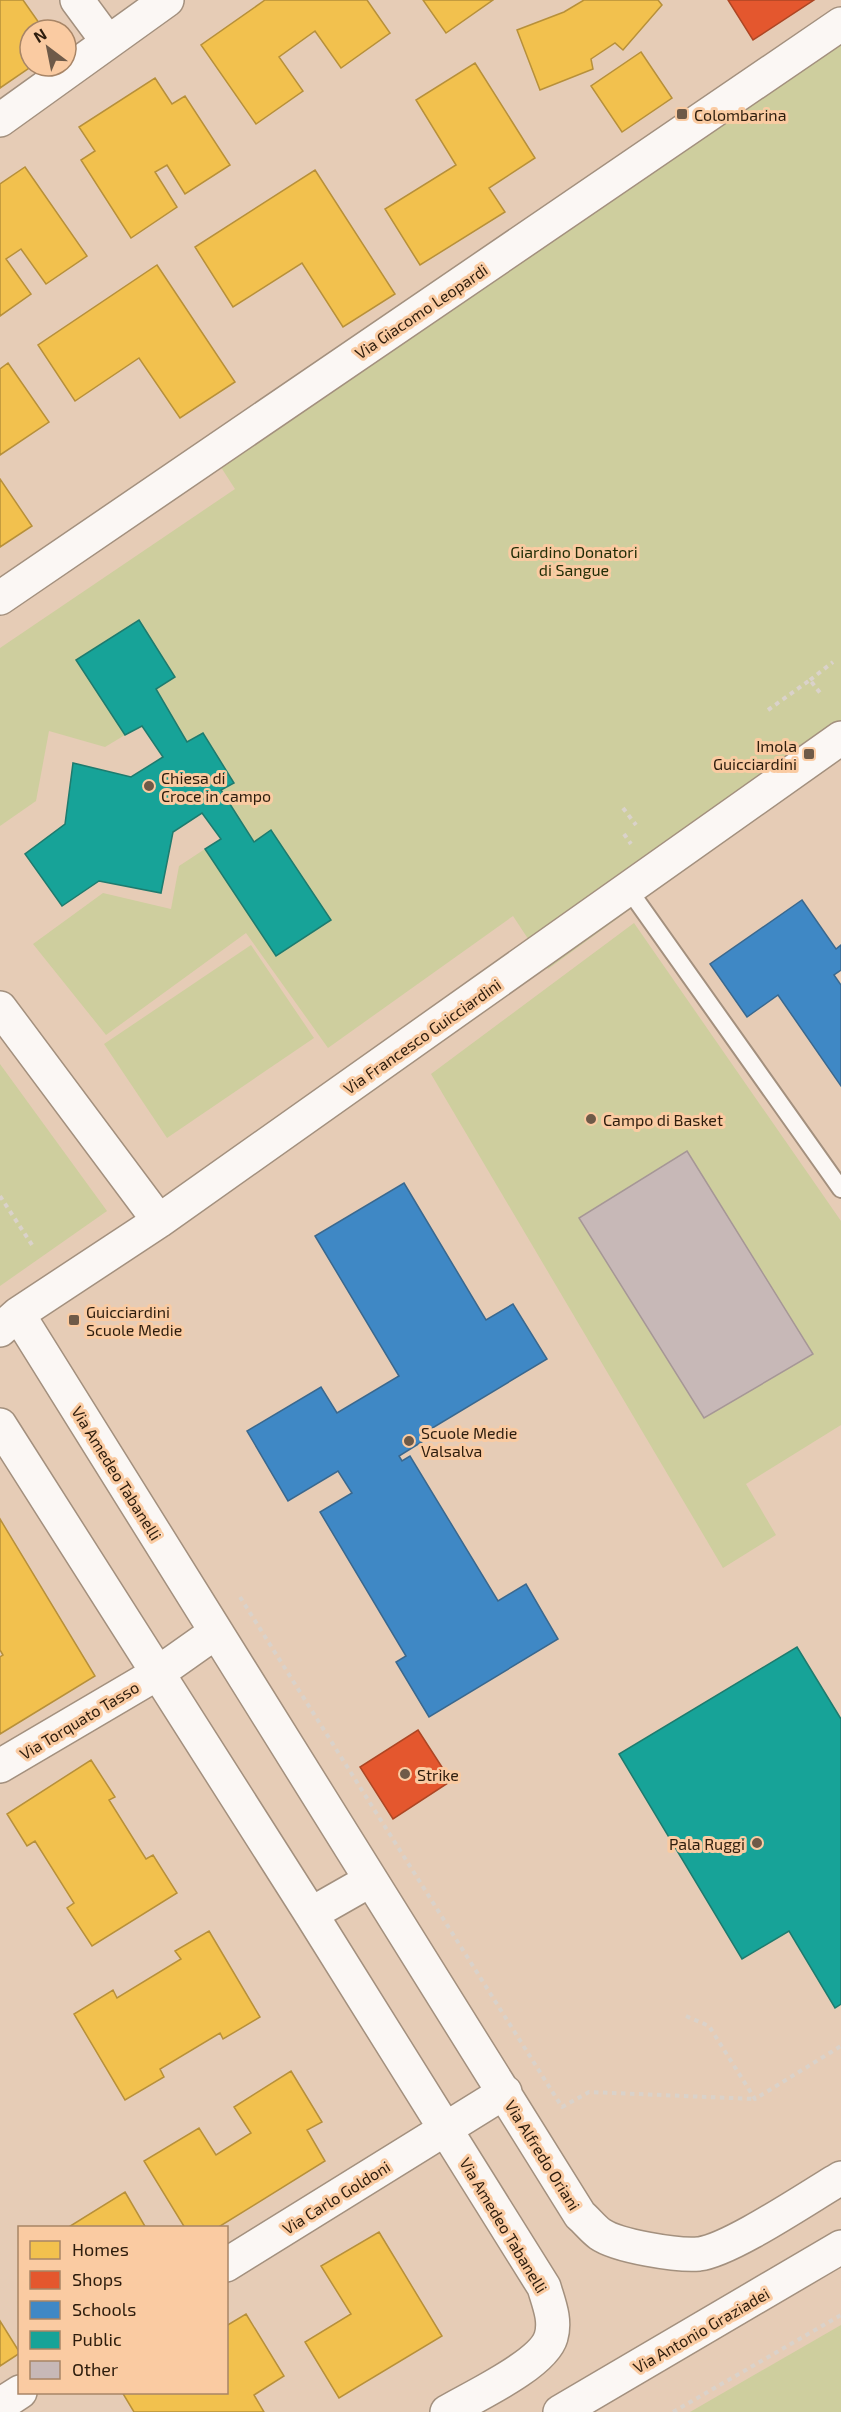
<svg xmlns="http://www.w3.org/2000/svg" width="841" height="2412" viewBox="0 0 841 2412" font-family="'Exo 2',sans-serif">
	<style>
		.green { fill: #cece9e }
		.homes { fill: #f2c14e; stroke: #b7903a; stroke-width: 1.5 }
		.shops { fill: #e4572e; stroke: #ad4624; stroke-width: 1.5 }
		.schools { fill: #3f88c5; stroke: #3a688e; stroke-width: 1.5 }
		.public { fill: #17a398; stroke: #1e7b6e; stroke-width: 1.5 }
		.building { fill: #c7b8b7; stroke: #a69796; stroke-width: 1.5 }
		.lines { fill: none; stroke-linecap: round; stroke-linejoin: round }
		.lane-casing { stroke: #a3907e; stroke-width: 20 }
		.street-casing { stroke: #a3907e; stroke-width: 36 }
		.secondary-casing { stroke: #a3907e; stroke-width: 36 }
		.path { stroke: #dad2ca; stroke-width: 4; stroke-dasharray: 4.5 4.5; stroke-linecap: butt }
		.lane { stroke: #fbf7f4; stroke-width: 16 }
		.street { stroke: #fbf7f4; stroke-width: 33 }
		.secondary { stroke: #fbf7f4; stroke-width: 33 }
		.poi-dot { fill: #6e5a48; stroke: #facba2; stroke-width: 2 }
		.labels { text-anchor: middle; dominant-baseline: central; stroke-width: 6; stroke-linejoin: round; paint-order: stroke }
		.poi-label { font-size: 16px; fill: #2e1d0d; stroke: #facba2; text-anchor: start }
		.street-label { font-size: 16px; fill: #2e1d0d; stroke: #facba2 }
		.park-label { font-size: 16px; fill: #232e07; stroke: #facba2 }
	</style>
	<rect width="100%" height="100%" fill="#e6ccb6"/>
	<path class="green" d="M841,9V756L548,969L513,916L328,1048L246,933L106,1035L33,944L103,893L171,909L179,866L205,849L276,956L330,920L254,842L221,790L234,782L203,733L187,742L156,689L139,620L125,735L105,747L49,731L36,801L0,826V648L235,489L208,447Z
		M634,923L841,1221V1425L746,1484L776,1535L723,1568L431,1074Z
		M251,945L314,1038L167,1138L104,1044Z
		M0,1064L107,1211L0,1286Z
		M841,2325V2412H690Z"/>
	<path class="homes" d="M0,0H23L44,30H30L32,66L0,88Z
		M265,0H367L390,33L341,68L315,31L279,57L303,91L256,124L201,45Z
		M423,0H493L446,33Z
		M584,0H658L662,5L623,50L615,43L591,59L593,69L540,90L517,30L564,12Z
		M641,52L672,98L622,132L591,86Z
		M475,63L535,158L489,188L505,212L420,265L385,209L456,165L416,100Z
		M155,78L172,104L185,96L230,165L185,194L167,165L155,172L177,207L131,238L81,160L95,151L79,127Z
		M25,167L87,256L46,284L21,249L6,259L31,294L0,316V184Z
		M315,170L395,294L343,327L302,263L233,307L195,247Z
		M157,265L235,382L180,418L139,358L75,401L38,345Z
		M8,363L49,422L0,455V369Z
		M0,479L32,526L0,547Z
		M0,1519L95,1676L0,1734V1657L3,1655L0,1650Z
		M91,1760L115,1797L109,1800L146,1859L153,1855L177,1893L92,1946L67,1908L74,1903L35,1841L27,1846L7,1814Z
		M209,1931L260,2017L223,2039L220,2033L160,2069L164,2077L125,2100L74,2014L113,1990L117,1998L181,1959L175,1951Z
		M291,2071L322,2122L307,2130L325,2161L217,2228H185L144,2161L199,2128L216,2155L251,2133L234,2107Z
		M125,2192L146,2228H67Z
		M379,2232L442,2336L339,2398L305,2342L351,2314L321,2266Z
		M246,2314L284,2376L254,2395L264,2412H134L122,2392H226V2326Z
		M0,2321L20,2353L0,2366Z"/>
	<path class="shops" d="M728,0H814L753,40Z
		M418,1730L451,1781L393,1819L360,1767Z"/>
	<path class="schools" d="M802,900L836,949L841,945V970L834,975L841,985V1086L778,995L747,1017L710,964Z
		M404,1183L486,1320L513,1304L547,1359L424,1433L428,1438L399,1456L402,1461L410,1456L498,1601L526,1584L558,1639L429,1717L396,1662L406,1656L320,1512L352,1493L338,1471L288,1501L247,1431L321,1387L337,1413L399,1376L315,1236Z"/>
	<path class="public" d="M139,620L175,677L156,689L187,742L203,733L234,783L221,790L254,842L271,830L331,920L276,956L205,849L221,839L202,813L173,832L161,893L99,881L62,906L25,854L65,824L73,763L131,777L163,757L142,726L125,735L76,660Z
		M797,1647L841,1719V2004L835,2008L789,1931L742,1959L619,1754Z"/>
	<path class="building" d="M687,1151L813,1354L704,1418L579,1218Z"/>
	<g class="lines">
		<g class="lane-casing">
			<path id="lane" d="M629,890L841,1189"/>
		</g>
		<g class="street-casing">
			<path id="street" d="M77,0L108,42
				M0,120L167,0
				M0,598L841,24
				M0,1008L159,1221
				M18,1314L580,2215C587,2221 593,2229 600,2234C617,2246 678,2256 699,2254C731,2250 810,2196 841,2178
				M0,1330L18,1314L159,1221L841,738
				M0,1425L311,1914L544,2287C549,2304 556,2320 551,2337C543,2365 472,2397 447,2412
				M0,1766L158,1673L216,1632
				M311,1914L369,1881
				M226,2265L505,2092
				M0,2405L20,2392"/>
		</g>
		<g class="secondary-casing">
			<path id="secondary" d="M560,2412L841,2247"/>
		</g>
		<path class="path" d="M810,680L833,662
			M768,710L810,680L821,694
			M623,808L636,825
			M624,834L631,844
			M0,1196L34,1248
			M240,1597L562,2107L589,2092L755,2099
			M686,2016L709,2026L755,2099L841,2046
			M673,2412L841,2315"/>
		<use href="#lane" class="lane"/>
		<use href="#street" class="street"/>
		<use href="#secondary" class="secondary"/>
	</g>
	<g class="poi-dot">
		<rect x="676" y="108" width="12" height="12" rx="3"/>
		<rect x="803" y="748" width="12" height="12" rx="3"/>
		<circle cx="149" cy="786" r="6"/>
		<circle cx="591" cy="1119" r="6"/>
		<rect x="68" y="1314" width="12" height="12" rx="3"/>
		<circle cx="409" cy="1441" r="6"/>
		<circle cx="405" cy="1774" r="6"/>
		<circle cx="757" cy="1843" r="6"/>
	</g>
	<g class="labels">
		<g class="poi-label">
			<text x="694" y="114">Colombarina</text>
			<text x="797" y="745" text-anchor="end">Imola<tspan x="797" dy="18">Guicciardini</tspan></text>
			<text x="161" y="777">Chiesa di<tspan x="161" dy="18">Croce in campo</tspan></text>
			<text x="603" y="1119">Campo di Basket</text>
			<text x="86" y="1311">Guicciardini<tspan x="86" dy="18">Scuole Medie</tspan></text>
			<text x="421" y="1432">Scuole Medie<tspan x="421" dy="18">Valsalva</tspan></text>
			<text x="417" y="1774">Strike</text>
			<text x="745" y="1843" text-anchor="end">Pala Ruggi</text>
		</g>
		<g class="street-label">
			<text transform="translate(421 311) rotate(-34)">Via Giacomo Leopardi</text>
			<text transform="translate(422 1036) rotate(-35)">Via Francesco Guicciardini</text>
			<text transform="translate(117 1473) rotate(58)">Via Amedeo Tabanelli</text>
			<text transform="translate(79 1720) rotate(-31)">Via Torquato Tasso</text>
			<text transform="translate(543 2155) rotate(58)">Via Alfredo Oriani</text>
			<text transform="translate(336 2197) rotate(-32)">Via Carlo Goldoni</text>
			<text transform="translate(504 2225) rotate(59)">Via Amedeo Tabanelli</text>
			<text transform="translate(701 2330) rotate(-30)">Via Antonio Graziadei</text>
		</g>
		<g class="park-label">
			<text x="574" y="551">Giardino Donatori<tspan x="574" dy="18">di Sangue</tspan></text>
		</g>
	</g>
	<rect x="18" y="2226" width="210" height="168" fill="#facba2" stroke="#a88566" stroke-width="1.5"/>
	<rect x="30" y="2241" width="30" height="18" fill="#f2c14e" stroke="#a88566" stroke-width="1.5"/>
	<text x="72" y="2256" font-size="18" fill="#2e1d0d">Homes</text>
	<rect x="30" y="2271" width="30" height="18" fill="#e4572e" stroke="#a88566" stroke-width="1.5"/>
	<text x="72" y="2286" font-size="18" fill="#2e1d0d">Shops</text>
	<rect x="30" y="2301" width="30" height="18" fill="#3f88c5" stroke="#a88566" stroke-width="1.5"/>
	<text x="72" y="2316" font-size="18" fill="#2e1d0d">Schools</text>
	<rect x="30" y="2331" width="30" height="18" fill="#17a398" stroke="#a88566" stroke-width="1.5"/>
	<text x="72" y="2346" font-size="18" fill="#2e1d0d">Public</text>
	<rect x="30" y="2361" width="30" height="18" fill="#c7b8b7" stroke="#a88566" stroke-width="1.5"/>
	<text x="72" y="2376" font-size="18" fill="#2e1d0d">Other</text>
	<g transform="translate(48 48) rotate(328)"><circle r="28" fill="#facba2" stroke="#a88566" stroke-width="1.5"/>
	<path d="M0-4.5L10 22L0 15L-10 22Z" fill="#6e5a48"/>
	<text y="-9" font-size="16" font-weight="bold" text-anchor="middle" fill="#2e1d0d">N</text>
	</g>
</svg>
